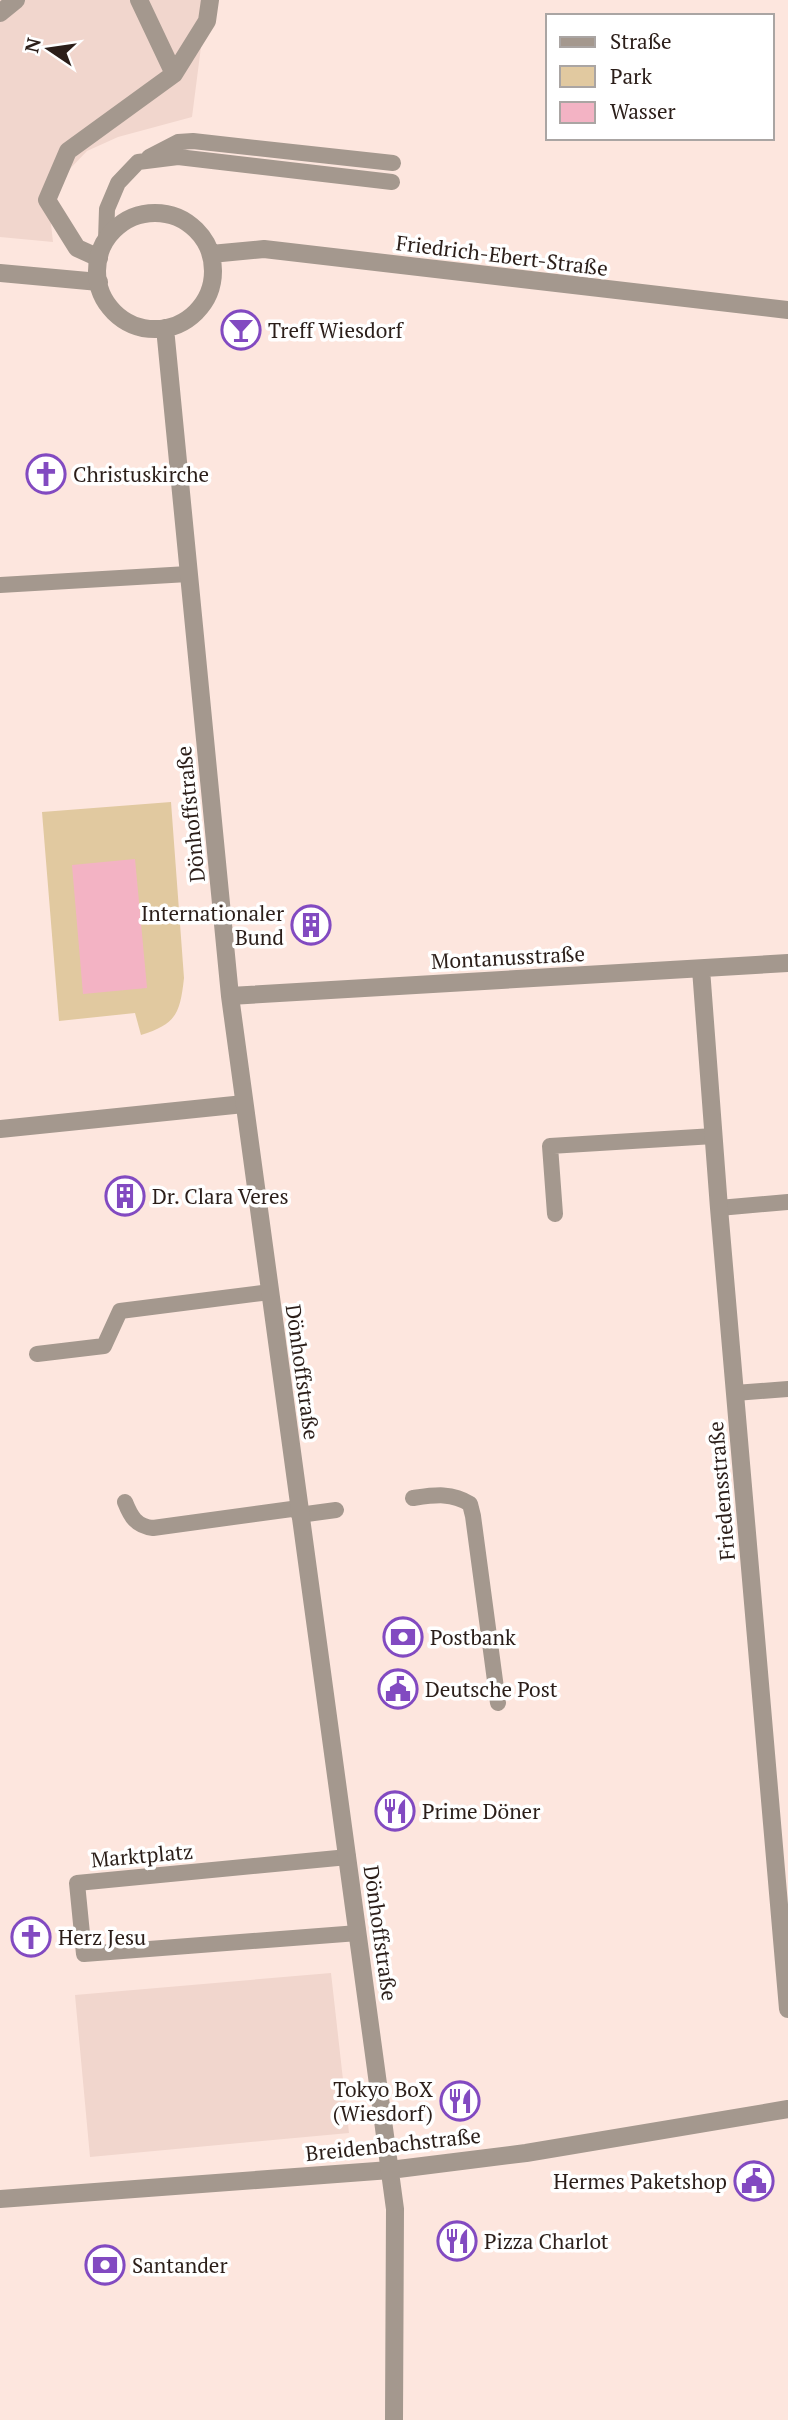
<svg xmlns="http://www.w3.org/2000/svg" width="788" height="2420" viewBox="0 0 788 2420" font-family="'PT Serif',serif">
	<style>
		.built { fill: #f1d6cd }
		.green { fill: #e1c9a0 }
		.water { fill: #f3b3c4 }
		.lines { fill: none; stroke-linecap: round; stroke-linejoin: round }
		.service { stroke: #a4988e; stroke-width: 16 }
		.pedestrian { stroke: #a4988e; stroke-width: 18 }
		.minor { stroke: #a4988e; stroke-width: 18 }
		.labels { text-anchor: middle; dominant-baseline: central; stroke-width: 7; stroke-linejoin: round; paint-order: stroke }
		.street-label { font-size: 21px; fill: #2b1e19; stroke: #fff }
		.poi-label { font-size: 21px; fill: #2b1e19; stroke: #fff; text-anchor: start }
	</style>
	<rect width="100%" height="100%" fill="#fde6de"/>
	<path class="built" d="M0,0H207L192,117L118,137L87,151L65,174L53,201L51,224L53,242L0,237Z
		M331,1973L349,2133L90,2157L75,1995Z"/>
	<path class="green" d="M171,802L184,978C180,1014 176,1024 141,1035L135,1013L59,1021L42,812Z"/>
	<path class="water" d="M135,859L147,988L83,994L72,865Z"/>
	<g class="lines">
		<path class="service" d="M149,157L178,142L193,141L393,163
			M106,240L107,209L118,183L138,162L178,157L392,182
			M0,585L188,574
			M719,1208L788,1202
			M555,1214L550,1146L714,1136
			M37,1354L104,1346L120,1311L270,1292
			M735,1393L788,1389
			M413,1498C434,1495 452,1492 470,1504L473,1516L498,1703
			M125,1502C131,1517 136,1526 153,1528L299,1508
			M299,1515L336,1510
			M348,1857L77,1883L84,1954L358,1933"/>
		<path class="pedestrian" d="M139,0L174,74
			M0,13L16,0
			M99,258L77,248L47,200L68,151L174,74L207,21L210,0
			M0,273L99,282
			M0,1129L244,1104
			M0,2199L390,2170"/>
		<path class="minor" d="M97 271a58 58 0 1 1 116 0a58 58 0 1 1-116 0Z
			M211,254L264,249L788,310
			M165,328L230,996L395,2209L394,2420
			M701,969L719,1208L788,2009
			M230,996L788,963
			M390,2170L526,2153L788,2109"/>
	</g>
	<defs>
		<g id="bar-ring" transform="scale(2.0125)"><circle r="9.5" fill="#fff" stroke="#824ac1" stroke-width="1.5"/><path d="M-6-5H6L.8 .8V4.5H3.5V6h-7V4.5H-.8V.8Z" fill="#824ac1"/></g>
		<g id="church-ring" transform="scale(2.0125)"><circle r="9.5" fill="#fff" stroke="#824ac1" stroke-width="1.5"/><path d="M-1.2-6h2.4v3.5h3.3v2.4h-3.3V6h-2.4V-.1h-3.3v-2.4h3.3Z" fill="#824ac1"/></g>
		<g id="building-ring" transform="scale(2.0125)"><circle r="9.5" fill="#fff" stroke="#824ac1" stroke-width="1.5"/><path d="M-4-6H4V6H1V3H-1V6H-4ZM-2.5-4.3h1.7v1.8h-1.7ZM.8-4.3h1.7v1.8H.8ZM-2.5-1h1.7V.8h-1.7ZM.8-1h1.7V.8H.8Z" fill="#824ac1"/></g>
		<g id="bank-ring" transform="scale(2.0125)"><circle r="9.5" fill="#fff" stroke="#824ac1" stroke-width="1.5"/><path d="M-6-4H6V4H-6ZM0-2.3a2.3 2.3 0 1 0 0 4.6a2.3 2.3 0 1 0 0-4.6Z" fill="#824ac1"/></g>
		<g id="civic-ring" transform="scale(2.0125)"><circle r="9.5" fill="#fff" stroke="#824ac1" stroke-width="1.5"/><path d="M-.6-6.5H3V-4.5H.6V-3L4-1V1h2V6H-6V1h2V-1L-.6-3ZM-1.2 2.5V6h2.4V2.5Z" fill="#824ac1"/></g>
		<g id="restaurant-ring" transform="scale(2.0125)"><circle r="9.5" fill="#fff" stroke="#824ac1" stroke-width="1.5"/><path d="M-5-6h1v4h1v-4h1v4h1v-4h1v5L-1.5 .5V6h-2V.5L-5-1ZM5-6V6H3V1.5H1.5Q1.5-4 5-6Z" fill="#824ac1"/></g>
	</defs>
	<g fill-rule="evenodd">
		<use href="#bar-ring" x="241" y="330"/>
		<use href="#church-ring" x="46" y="474"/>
		<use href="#building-ring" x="311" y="925"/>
		<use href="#building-ring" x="125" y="1196"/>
		<use href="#bank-ring" x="403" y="1637"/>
		<use href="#civic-ring" x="398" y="1689"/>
		<use href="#restaurant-ring" x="395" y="1811"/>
		<use href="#church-ring" x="31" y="1937"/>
		<use href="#restaurant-ring" x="460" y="2101"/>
		<use href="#civic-ring" x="754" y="2181"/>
		<use href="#restaurant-ring" x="457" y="2241"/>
		<use href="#bank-ring" x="105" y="2265"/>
	</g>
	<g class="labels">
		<g class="street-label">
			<text transform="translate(502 255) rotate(7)">Friedrich-Ebert-Straße</text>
			<text transform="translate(190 814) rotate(-96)">Dönhoffstraße</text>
			<text transform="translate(508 957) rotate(-3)">Montanusstraße</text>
			<text transform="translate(303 1372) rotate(82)">Dönhoffstraße</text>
			<text transform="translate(721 1491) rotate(-95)">Friedensstraße</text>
			<text transform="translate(142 1855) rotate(-5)">Marktplatz</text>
			<text transform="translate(381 1933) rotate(82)">Dönhoffstraße</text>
			<text transform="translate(393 2144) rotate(-6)">Breidenbachstraße</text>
		</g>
		<g class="poi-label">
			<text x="268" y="330">Treff Wiesdorf</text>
			<text x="73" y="474">Christuskirche</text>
			<text x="284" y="913" text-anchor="end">Internationaler<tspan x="284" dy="24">Bund</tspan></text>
			<text x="152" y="1196">Dr. Clara Veres</text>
			<text x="430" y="1637">Postbank</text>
			<text x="425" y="1689">Deutsche Post</text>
			<text x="422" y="1811">Prime Döner</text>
			<text x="58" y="1937">Herz Jesu</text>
			<text x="433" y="2089" text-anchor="end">Tokyo BoX<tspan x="433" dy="24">(Wiesdorf)</tspan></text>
			<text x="727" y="2181" text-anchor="end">Hermes Paketshop</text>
			<text x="484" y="2241">Pizza Charlot</text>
			<text x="132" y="2265">Santander</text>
		</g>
	</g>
	<rect x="546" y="14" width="228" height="126" fill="#ffffff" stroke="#aaa5a3" stroke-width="2"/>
	<rect x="560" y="37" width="35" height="10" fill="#a4988e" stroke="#aaa5a3" stroke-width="2"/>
	<text x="610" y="49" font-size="21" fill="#2b1e19">Straße</text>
	<rect x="560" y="66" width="35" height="21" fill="#e1c9a0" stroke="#aaa5a3" stroke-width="2"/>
	<text x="610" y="84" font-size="21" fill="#2b1e19">Park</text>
	<rect x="560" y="102" width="35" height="21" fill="#f3b3c4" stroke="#aaa5a3" stroke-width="2"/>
	<text x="610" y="119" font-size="21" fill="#2b1e19">Wasser</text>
	<g transform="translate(49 49) rotate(283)" stroke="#ffffff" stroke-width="5" paint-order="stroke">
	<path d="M0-5L12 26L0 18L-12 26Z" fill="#2b1e19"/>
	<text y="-10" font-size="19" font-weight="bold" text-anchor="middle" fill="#2b1e19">N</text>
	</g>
</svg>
